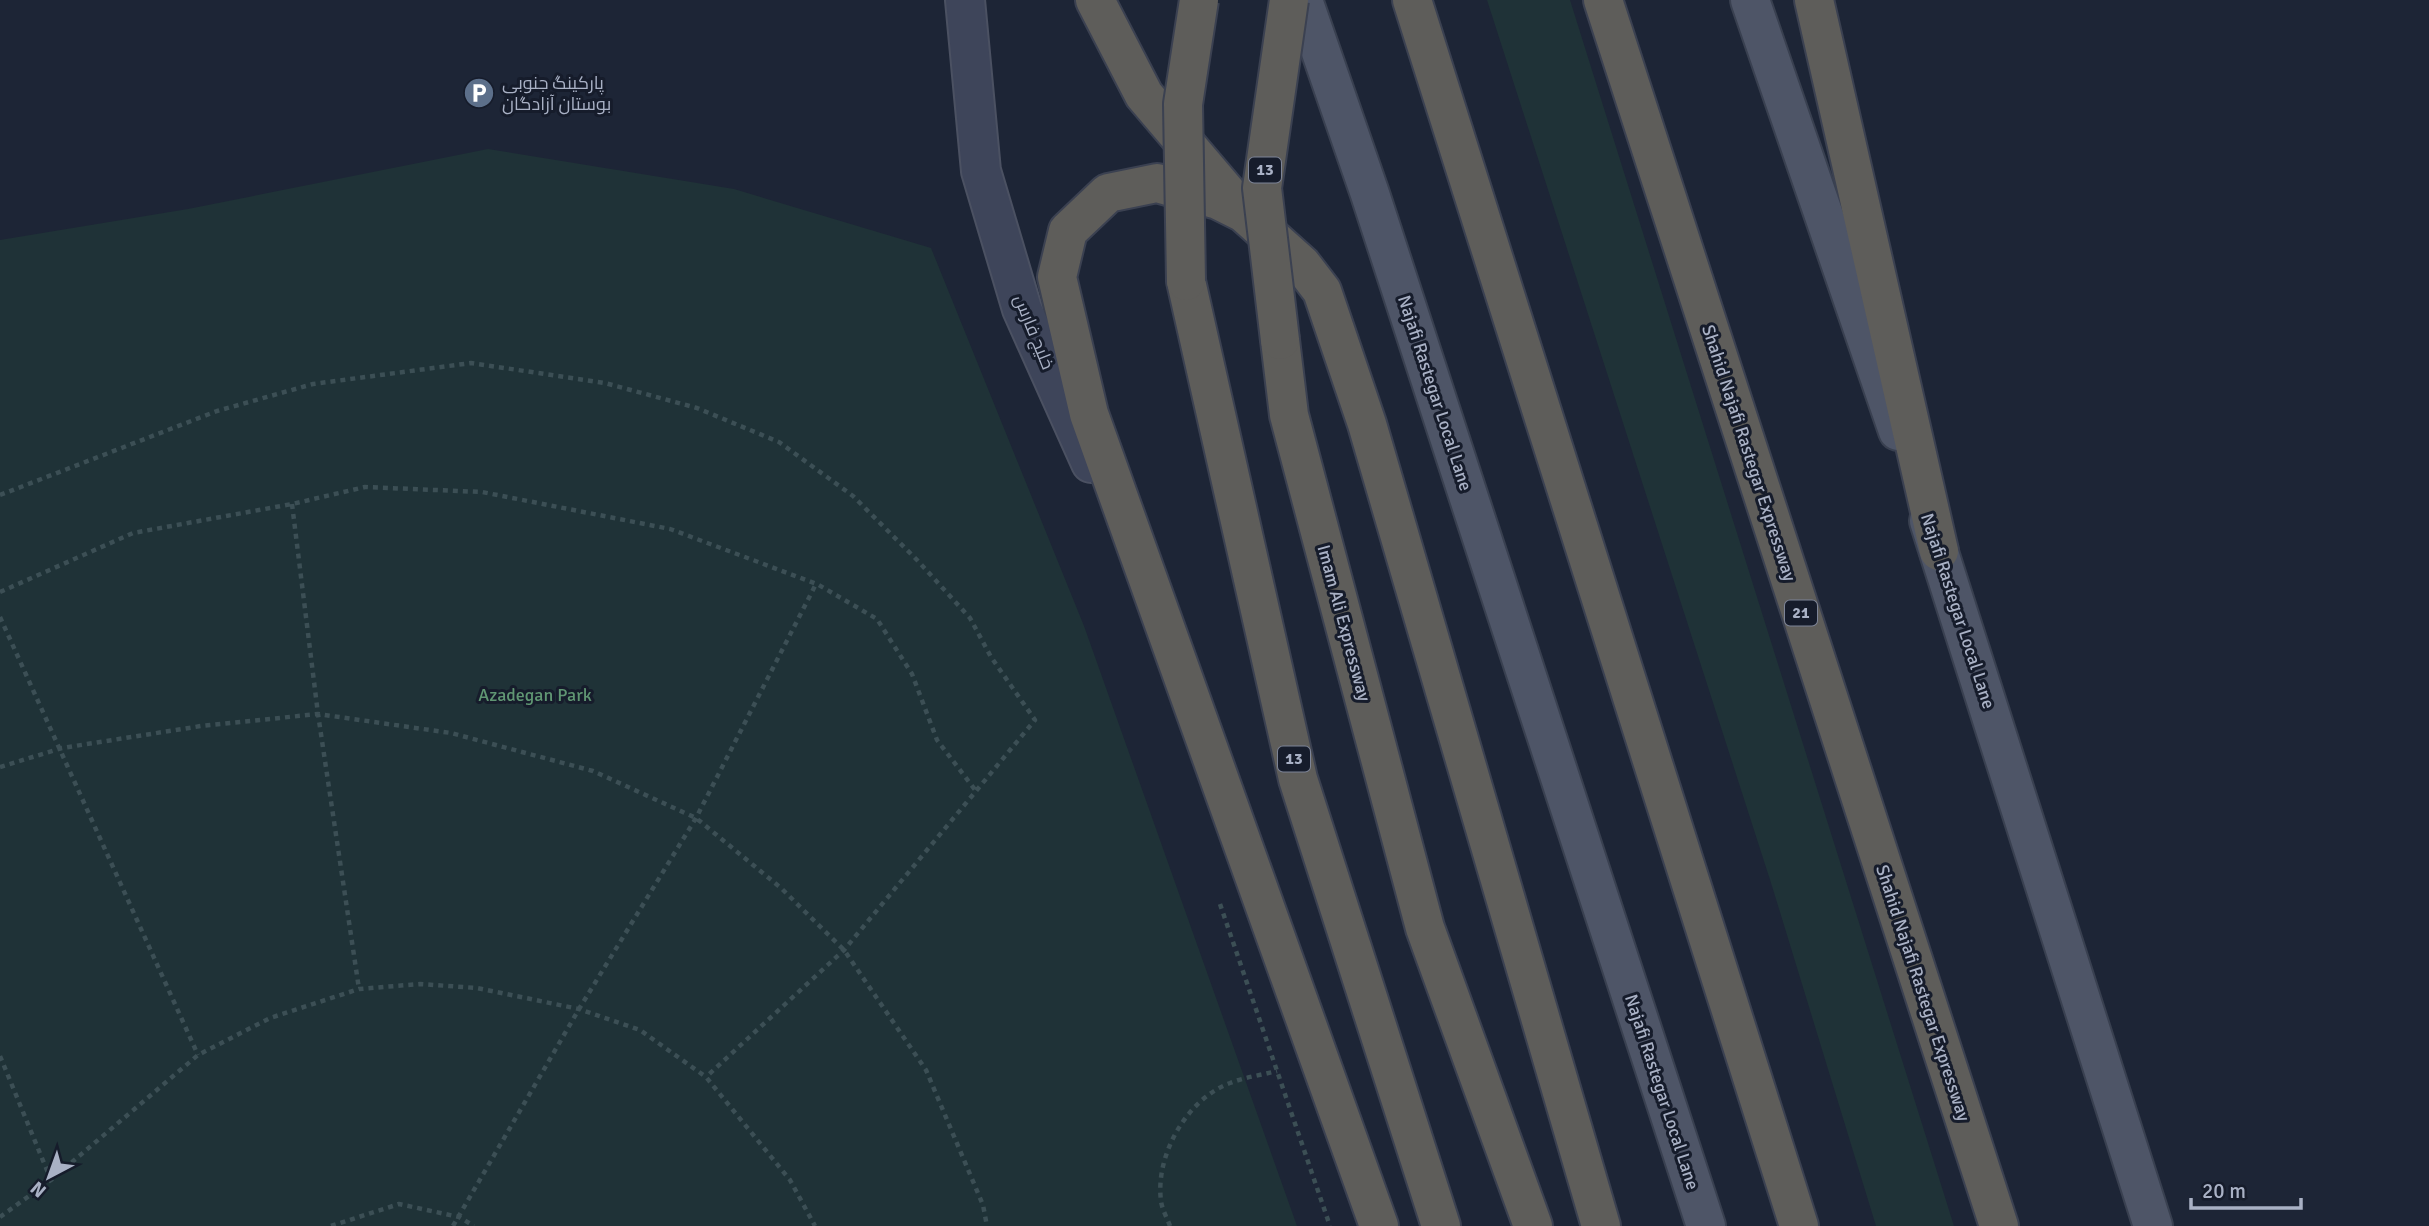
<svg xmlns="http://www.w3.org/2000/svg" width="2429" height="1226" viewBox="0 0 2429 1226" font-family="Signika,Cairo,sans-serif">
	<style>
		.green { fill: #1f3237 }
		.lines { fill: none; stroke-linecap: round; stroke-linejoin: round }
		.secondary-casing { stroke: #4b5162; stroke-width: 42 }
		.primary-casing { stroke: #394050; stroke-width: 42 }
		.trunk-casing { stroke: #3b4151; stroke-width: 42 }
		.path { stroke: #3c4f55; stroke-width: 4.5; stroke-dasharray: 5 5; stroke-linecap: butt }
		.secondary { stroke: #3e455a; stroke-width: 38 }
		.primary { stroke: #4e5567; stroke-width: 38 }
		.trunk { stroke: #5e5d5a; stroke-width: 38 }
		.trunk-bridge-casing { stroke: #3b4151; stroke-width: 42; stroke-linecap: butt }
		.trunk-bridge { stroke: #5e5d5a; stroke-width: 38 }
		.labels { text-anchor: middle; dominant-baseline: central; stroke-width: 6; stroke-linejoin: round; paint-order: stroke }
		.shield { fill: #161c2b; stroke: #7d8497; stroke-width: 2 }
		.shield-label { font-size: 16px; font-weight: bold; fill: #a9b1c5 }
		.poi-label { font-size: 18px; fill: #a9b1c5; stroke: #161c2b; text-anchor: start }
		.street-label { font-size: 18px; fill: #a9b1c5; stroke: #161c2b }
		.park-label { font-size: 18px; fill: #609673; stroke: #161c2b }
	</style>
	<rect width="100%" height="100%" fill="#1d2536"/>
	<path class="green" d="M1487,0H1570L1954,1226H1876L1772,886Z
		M488,149L734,189L931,248L1084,626L1297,1226H0V240L188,209Z"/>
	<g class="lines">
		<g class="secondary-casing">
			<path id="secondary" d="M965,0L981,171L1022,309L1091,463"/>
		</g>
		<g class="primary-casing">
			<path id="primary" d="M1303,0L1370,194L1706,1226
				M1750,0L1898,431
				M1929,521L2153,1226"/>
		</g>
		<g class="trunk-casing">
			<path id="trunk" d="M1095,0L1144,95L1240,208
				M1412,0L1799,1226
				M1603,0L1999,1226
				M1814,0L1939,551
				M1186,281L1298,779L1441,1226
				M1280,340L1289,415L1425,928L1533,1226
				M1379,1226L1089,414L1057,277L1068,231L1108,193L1157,183L1218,200L1244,213L1302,265L1322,291L1367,424L1601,1226"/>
		</g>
		<path class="path" d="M0,495L217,411L313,384L471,363L605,383L697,408L779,442L853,496L918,561L970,618L991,657L1035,720L844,950L706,1077
			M292,504L318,714L359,989
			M0,592L133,533L292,504L365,487L482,492L670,529L817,584L877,619L912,674L937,740L976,791
			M0,617L198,1055
			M0,767L62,748L201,726L318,714L451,733L593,771L696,818L781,888L844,950L926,1070L983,1205L987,1226
			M1220,904L1330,1226
			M0,1056L51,1180
			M0,1217L51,1180L198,1055L270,1018L359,989L420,984L477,988L579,1009L640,1030L706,1077L790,1180L815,1226
			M331,1226L399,1204L459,1217L474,1226
			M453,1226L579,1009L696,818L816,584
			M1170,1226C1167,1218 1162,1209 1161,1201C1155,1155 1187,1099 1230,1083C1245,1077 1262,1075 1277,1071"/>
		<use href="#secondary" class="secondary"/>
		<use href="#primary" class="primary"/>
		<use href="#trunk" class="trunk"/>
		<g class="trunk-bridge-casing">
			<path id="trunk-bridge" d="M1186,281L1183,104L1199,0
				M1280,340L1262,188L1289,0"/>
		</g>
		<use href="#trunk-bridge" class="trunk-bridge"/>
	</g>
	<defs>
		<g id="parking-disc" transform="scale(1.575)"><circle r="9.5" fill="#5c6f8a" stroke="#161c2b"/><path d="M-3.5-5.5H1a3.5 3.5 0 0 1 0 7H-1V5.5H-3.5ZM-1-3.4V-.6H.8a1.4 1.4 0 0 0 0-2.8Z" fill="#fff"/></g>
	</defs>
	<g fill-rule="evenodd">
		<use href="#parking-disc" x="479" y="93"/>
	</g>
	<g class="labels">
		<g class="shield">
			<rect x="1249" y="157.5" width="32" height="25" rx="5"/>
			<rect x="1785" y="600.5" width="32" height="25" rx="5"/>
			<rect x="1278" y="746.5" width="32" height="25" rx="5"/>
		</g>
		<g class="shield-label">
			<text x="1265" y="170">13</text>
			<text x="1801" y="613">21</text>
			<text x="1294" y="759">13</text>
		</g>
		<g class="poi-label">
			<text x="502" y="83">پارکینگ جنوبی<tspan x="502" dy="21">بوستان آزادگان</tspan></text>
		</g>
		<g class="street-label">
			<text transform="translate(1034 332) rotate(68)">خلیج فارس</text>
			<text transform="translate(1435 393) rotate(72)">Najafi Rastegar Local Lane</text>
			<text transform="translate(1749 453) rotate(72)">Shahid Najafi Rastegar Expressway</text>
			<text transform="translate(1958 611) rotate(72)">Najafi Rastegar Local Lane</text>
			<text transform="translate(1344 623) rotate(75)">Imam Ali Expressway</text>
			<text transform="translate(1923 993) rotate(72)">Shahid Najafi Rastegar Expressway</text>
			<text transform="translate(1662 1092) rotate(72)">Najafi Rastegar Local Lane</text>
		</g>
		<g class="park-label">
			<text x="535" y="695">Azadegan Park</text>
		</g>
	</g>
	<g transform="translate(49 1177) rotate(221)" stroke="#161c2b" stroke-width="5" paint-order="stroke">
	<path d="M0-5L12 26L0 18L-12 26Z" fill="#a9b1c5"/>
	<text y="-10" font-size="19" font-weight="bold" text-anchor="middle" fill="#a9b1c5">N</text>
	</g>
	<path d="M2191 1198v10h110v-10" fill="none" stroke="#a9b1c5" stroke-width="3.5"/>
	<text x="2202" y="1198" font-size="21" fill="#a9b1c5" stroke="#161c2b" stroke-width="5" paint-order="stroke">20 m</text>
</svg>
